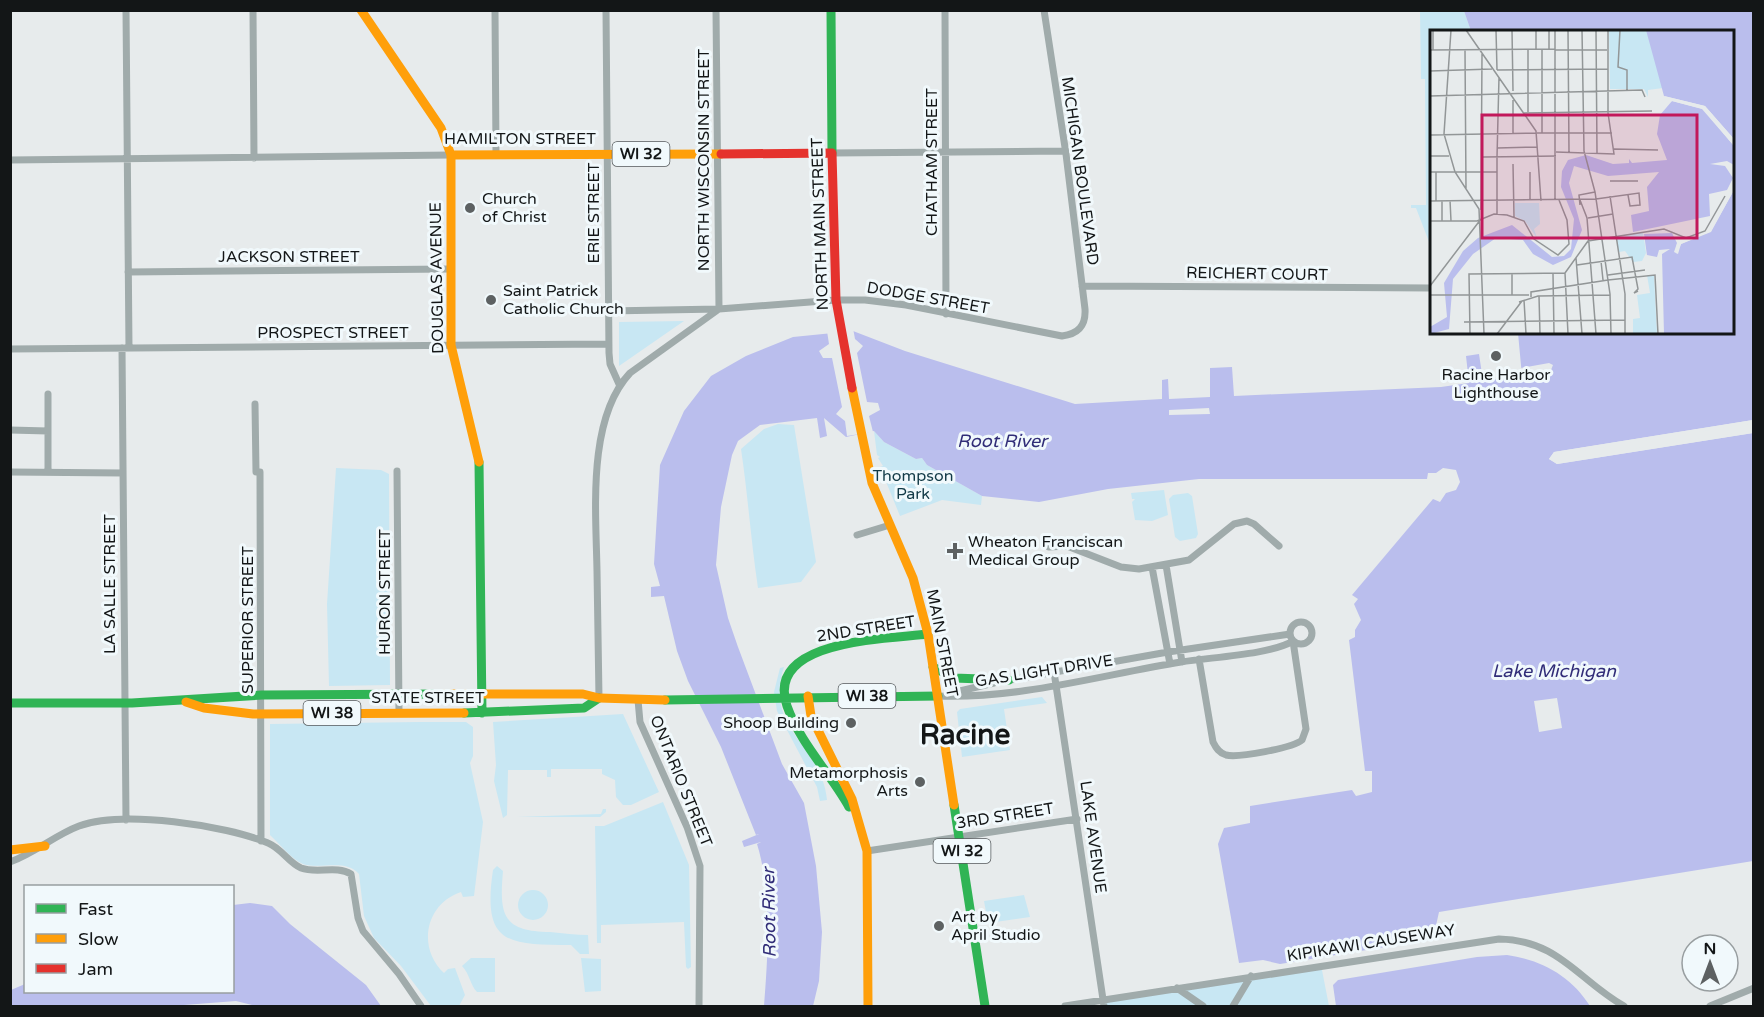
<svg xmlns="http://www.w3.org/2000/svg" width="1764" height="1017" viewBox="0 0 1764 1017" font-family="'Varela Round',sans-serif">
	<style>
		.green { fill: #c8e7f3 }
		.water { fill: #babeed }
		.pier { fill: #e7ebec }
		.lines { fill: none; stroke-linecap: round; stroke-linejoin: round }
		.street { stroke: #a0abab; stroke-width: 7 }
		.fast { stroke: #30b455; stroke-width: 9 }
		.slow { stroke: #ff9f0a; stroke-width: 9 }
		.jam { stroke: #e5322d; stroke-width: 9 }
		.poi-dot { fill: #5d6162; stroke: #f1f9fc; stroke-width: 2 }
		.labels { text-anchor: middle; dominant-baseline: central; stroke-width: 6; stroke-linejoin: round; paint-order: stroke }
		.shield { fill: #f1f9fc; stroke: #565a5c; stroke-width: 1.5 }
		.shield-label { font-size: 15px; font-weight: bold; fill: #131617 }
		.street-label { font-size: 16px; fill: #131617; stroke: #f1f9fc }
		.poi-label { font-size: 16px; fill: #131617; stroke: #f1f9fc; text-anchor: start }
		.park-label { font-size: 16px; fill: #123a47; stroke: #f1f9fc }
		.water-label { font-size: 18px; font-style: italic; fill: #312d78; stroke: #f1f9fc }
		.town-label { font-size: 28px; font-weight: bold; fill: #131617; stroke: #f1f9fc }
		.inset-road { fill: none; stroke: #929697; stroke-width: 1.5 }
		.view { fill: #c2185b; fill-opacity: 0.15; stroke: #c2185b; stroke-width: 3 }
		.inset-edge { fill: none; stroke: #131617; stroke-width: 3 }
	</style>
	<rect width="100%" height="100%" fill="#e7ebec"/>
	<path class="green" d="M1420,11H1464L1471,31L1431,32V247L1416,208H1411V205H1426L1425,79H1421Z
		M684,321L619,366V322Z
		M778,424L794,425L816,562L801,582L758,588C751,542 748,496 741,449L764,429Z
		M874,431L884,442L916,459L922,458L927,465L982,496L981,505L942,500L900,516L880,467L883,466L878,458L880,457L877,455Z
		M336,468L381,470L389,474L390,685L329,686L327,604Z
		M1164,490L1168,515L1152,521L1135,520L1132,502L1135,499H1132L1131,493Z
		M1188,493L1192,496L1198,534L1196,538L1180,541L1175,537L1169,499L1173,495Z
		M784,667C763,729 822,745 827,800L820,801L817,787L777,711L774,692L780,668Z
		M1042,697L1047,703L1004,709L1010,750L962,757L957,712L960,709Z
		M623,714L659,792L631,805H623L616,797L615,780L602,774V769H551V777H547V770H508L507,815L503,818L494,781L496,765L493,722Z
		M419,722H466L473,727V756L470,763L483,822L474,896L463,897L461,892C425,904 417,948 444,973L448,969L455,968L465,995L459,1006H431L401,966L374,938L364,916L359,874C345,858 321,870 303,864C291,859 280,844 270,835V724Z
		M663,802L689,865L691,967L688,969L686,967L684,922L601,925V943H597L595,826H604Z
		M603,809H606V812L600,817H517L601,814Z
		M497,866L503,871C499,916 503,931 550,932C563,933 576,935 588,935L589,954H580L571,945C507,945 482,944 493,870Z
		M518 905a15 15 0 1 1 30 0a15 15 0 1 1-30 0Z
		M1024,895L1030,917L988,923L984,901Z
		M471,958H495V992H477C470,985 470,974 462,966Z
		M581,958L601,959V991L585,992Z
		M1321,965L1329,1006H1104L1103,1000Z"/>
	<path class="water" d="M1464,11H1753V420L1554,452L1549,459L1557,464L1753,433V861L1439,912L1435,930L1422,941L1280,964L1263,960L1239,963L1218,844L1224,828L1250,823V806L1352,790L1356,796L1372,792V771H1365L1349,640L1355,637V630L1361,620L1354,604L1358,599L1352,595L1433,499L1440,502L1446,493L1456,490L1460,482L1456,470L1443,468L1436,473H1428L1427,479H1199L1108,489L1039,502L982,496L927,465L922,458L916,459L884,442L874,431L846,437L824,418L827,436L820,438L817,418L760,425L738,441L732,455L721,507L716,565L728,618L738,647L782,764L804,803L816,866L822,932L819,981L813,1006H764C768,956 772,892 757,844L761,842L744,847L742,841L759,834L756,835L721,747L688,681L677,651L664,596L651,597V587L660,586L654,564L660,465L684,411L711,376L746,356L793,337L853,331L905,351L1075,404L1162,399V380L1168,379L1169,399L1210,397V368L1232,367L1234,396L1441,387L1469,383L1466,356L1479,354L1483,381L1522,376L1518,333H1732V32L1471,31Z
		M250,903L272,906L290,924L366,985L381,1006H256L236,1001L171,1006H11V990L25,984L26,992H232L233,905Z
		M1507,955C1542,960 1571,976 1590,1006H1336L1333,985L1338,980L1477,957Z"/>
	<path class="pier" d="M853,328L855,339L863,346L857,353L867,402L878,403L880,410L869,416L873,432L847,436L845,421L836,414L842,407L832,358H823L819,351L829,344L827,331Z
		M1549,363L1553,365L1551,370L1522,376L1521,368Z
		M1209,408L1210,414L1169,415V410Z
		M1753,420L1754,423L1555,455L1552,458L1557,461L1753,430V433L1557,464L1549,459L1554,452Z
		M1557,698L1562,728L1539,732L1534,701Z"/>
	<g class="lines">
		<path class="street" d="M126,10L129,348
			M253,10L254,158
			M495,10L496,154
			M606,10L609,353L610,364L619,384
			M716,10L719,309
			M945,10L946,314
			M832,153L1065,151
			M10,160L451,155
			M128,272L450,269
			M1082,286L1431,288
			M608,311L719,309L836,300H865L906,305L1062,336C1078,334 1086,326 1085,309L1066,154L1044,10
			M122,348L126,820
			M10,349L608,344
			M48,394V472
			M255,404L256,472H260L261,841
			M10,430L48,431
			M397,471L399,713
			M10,472L123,473
			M857,535L890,525
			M1049,547L1067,546L1121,567L1139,569L1189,560L1234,524L1247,521L1254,524L1279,546
			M1166,565L1182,662
			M1152,567L1170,664
			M1290 633a11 11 0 1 1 22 0a11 11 0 1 1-22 0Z
			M1054,672L1104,1006
			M1005,681L1168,652L1290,634
			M947,694L994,683
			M938,696C1020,699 1101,675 1181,662C1210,657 1270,655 1293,641L1306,729L1302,740C1293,748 1238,758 1226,755C1219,753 1216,748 1213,742L1199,659
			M599,698C598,656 598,613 597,571C596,511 587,419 630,373L719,309
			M638,700L640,722L687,827L700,866L699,1006
			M867,851L1077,819
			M10,862C35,853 55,835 79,826C123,810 225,825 268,843C281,848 289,863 301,868C317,874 336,865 351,874L358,918L363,931L399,974L421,1006
			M1177,988L1203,1006
			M1065,1006L1499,939C1559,940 1578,980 1624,1006
			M1233,1006L1251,976
			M1710,1006L1754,988"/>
		<path class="fast" d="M831,10L832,153
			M479,462L482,713
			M933,667L954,678L1009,680
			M665,700L938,696
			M10,703H132L262,695L439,694
			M464,713L584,708L599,698
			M954,805L985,1006
			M849,807C830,773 800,743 787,706C764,639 889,639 928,634"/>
		<path class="slow" d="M361,10L441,128L451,155L721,154
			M451,155V345L479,462
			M852,388L872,483L913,578L928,634L954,805
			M439,694H583L599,698L665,700
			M808,696L811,716L852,799L867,851L868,1006
			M186,702L204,708L253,714L464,713
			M10,850L45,846"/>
		<path class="jam" d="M721,154L832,153L836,300L852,388"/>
	</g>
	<g class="poi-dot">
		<circle cx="470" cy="208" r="6"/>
		<circle cx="491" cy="300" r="6"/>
		<circle cx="1496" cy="356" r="6"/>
		<path d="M952 542h6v6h6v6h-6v6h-6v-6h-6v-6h6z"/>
		<circle cx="851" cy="723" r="6"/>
		<circle cx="920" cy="782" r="6"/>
		<circle cx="939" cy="926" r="6"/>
	</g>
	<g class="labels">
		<g class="shield">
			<rect x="612.5" y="142" width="57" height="24" rx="4.5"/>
			<rect x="838.5" y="684" width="57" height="24" rx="4.5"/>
			<rect x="303.5" y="701" width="57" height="24" rx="4.5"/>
			<rect x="933.5" y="839" width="57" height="24" rx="4.5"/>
		</g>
		<g class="shield-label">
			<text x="641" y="154">WI 32</text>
			<text x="867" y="696">WI 38</text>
			<text x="332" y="713">WI 38</text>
			<text x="962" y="851">WI 32</text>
		</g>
		<g class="street-label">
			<text x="520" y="139">HAMILTON STREET</text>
			<text transform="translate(704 160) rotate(-90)">NORTH WISCONSIN STREET</text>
			<text transform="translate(932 162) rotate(-90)">CHATHAM STREET</text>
			<text transform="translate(1080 171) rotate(82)">MICHIGAN BOULEVARD</text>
			<text transform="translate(594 213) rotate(-90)">ERIE STREET</text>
			<text transform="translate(820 224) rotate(-92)">NORTH MAIN STREET</text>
			<text x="289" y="257">JACKSON STREET</text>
			<text transform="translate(1257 274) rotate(1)">REICHERT COURT</text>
			<text transform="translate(437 278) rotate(-91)">DOUGLAS AVENUE</text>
			<text transform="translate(928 298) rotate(10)">DODGE STREET</text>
			<text x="333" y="333">PROSPECT STREET</text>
			<text transform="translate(110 584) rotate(-90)">LA SALLE STREET</text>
			<text transform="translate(385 592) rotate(-90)">HURON STREET</text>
			<text transform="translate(248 620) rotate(-90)">SUPERIOR STREET</text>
			<text transform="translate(866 629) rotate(-9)">2ND STREET</text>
			<text transform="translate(942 643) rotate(79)">MAIN STREET</text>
			<text transform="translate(1044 671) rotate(-9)">GAS LIGHT DRIVE</text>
			<text x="428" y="698">STATE STREET</text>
			<text transform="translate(681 781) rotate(68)">ONTARIO STREET</text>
			<text transform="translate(1005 816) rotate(-9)">3RD STREET</text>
			<text transform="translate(1093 837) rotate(82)">LAKE AVENUE</text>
			<text transform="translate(1371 943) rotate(-9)">KIPIKAWI CAUSEWAY</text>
		</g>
		<g class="poi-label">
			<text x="482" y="199">Church<tspan x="482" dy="18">of Christ</tspan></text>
			<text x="503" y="291">Saint Patrick<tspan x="503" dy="18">Catholic Church</tspan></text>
			<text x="1496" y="375" text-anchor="middle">Racine Harbor<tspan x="1496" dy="18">Lighthouse</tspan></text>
			<text x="968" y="542">Wheaton Franciscan<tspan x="968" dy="18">Medical Group</tspan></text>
			<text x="839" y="723" text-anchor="end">Shoop Building</text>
			<text x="908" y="773" text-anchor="end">Metamorphosis<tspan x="908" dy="18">Arts</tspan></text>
			<text x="951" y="917">Art by<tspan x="951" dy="18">April Studio</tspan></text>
		</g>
		<g class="park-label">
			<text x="913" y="476">Thompson<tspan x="913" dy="18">Park</tspan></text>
		</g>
		<g class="water-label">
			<text x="1002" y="441">Root River</text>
			<text x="1554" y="671">Lake Michigan</text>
			<text transform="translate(769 913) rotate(-91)">Root River</text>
		</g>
		<g class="town-label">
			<text x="965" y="735">Racine</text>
		</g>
	</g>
	<g transform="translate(1430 30)">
		<rect width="304" height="304" fill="#e7ebec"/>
		<path d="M179,0H217L233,58L218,60V67L214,59H180ZM85,173H109L110,194L104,199L107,208L95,191L85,186ZM213,202L216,223L212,231L203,232L195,221L189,222L186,206ZM217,245L224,246L227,304H203V289L210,288L207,265L220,263Z" fill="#c8e7f3"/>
		<path d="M216,0H304V109L275,76L234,66ZM242,71L272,79L304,116V135L297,131L280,134L295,136L303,148L297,160L279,164L280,186L203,202L201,185L219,181L217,157L229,142L178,146L144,136L139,153L152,200L141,227L123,235L103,224L93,210L66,208L43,224L23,249L19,299L0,304V297L17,287L14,253L33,221L48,208L82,195L122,227L134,226L141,219L144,189L131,157L132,141L138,130L156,125L183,134L199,133V129L202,133L237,130L227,104L230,85ZM304,160V304H234L232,224L240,219L229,220L227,227L217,225L214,204L242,203L247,213L244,222L248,224L251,214L281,201Z" fill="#babeed"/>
		<path d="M234,66L275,76L304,109V116L273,79L242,71L237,74H235L241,71ZM304,153V160L281,202L251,214L246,224L247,213L279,199Z" fill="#e7ebec"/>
		<path class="inset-road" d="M3,0V20M21,0L14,104L25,142L49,179L54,304M36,0L106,101L111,171M66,0L67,40M82,0L83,61M106,0V19M119,0V19M138,0L139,122M152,0L154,121L165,162L180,264L181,304M166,0L167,123M190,0L188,37L197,40V60M98,19V82M112,19V103M0,20L125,19M35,20L36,159M125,20H177M67,40L178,39M0,41L62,39M0,66L212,60L215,67M94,83L222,81M107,103H153M153,103H182M83,104V70M0,105L106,103M67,118L107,117M184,119L228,120M126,122L184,124L178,83V0M0,126H19M53,127L126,126M67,127L69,47M67,127V184M83,134L84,187M0,142H67M6,142V171M100,142V170M180,151H208M180,166L195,264V304M125,169V0M166,169L209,163L210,175L200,176L198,165M20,170L21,191M150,170L157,188L166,304M0,171L166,169M12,171V191M150,175L149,165L165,162M51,180L52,24M158,188L183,184M0,191H47L64,184L77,185L94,191L104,209L128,225L139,214L137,190L129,170M146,228L152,304M171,231L173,250M147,235L202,227L208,259L204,263L208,261M135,243L158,211L234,199L256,208L275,201L295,166M135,243L138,304M82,244V265M123,244L124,304M178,245L215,240M178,250L225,245L228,304M0,256L51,189M0,265H99M109,266L110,304M101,267V262L178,250M94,270L96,304M89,272L108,266L180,265M34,292L195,290M40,304L39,244L135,243M67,304L92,271"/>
		<path class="view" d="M52,85H267V208H52Z"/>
		<rect width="304" height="304" class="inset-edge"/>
	</g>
	<rect width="1764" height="1017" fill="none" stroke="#131617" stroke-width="24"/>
	<rect x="24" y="885" width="210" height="108" fill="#f1f9fc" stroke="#989ea0" stroke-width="1.5"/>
	<rect x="36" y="904" width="30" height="9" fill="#30b455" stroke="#989ea0" stroke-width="1.5"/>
	<text x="78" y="915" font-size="18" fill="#131617">Fast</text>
	<rect x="36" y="934" width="30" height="9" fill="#ff9f0a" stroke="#989ea0" stroke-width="1.5"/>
	<text x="78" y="945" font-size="18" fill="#131617">Slow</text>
	<rect x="36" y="964" width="30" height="9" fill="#e5322d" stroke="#989ea0" stroke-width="1.5"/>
	<text x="78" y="975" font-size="18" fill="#131617">Jam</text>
	<g transform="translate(1710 963)"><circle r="28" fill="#f1f9fc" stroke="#989ea0" stroke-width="1.5"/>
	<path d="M0-4.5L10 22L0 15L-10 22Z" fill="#5d6162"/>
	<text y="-9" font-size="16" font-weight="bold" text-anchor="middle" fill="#131617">N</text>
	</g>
</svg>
